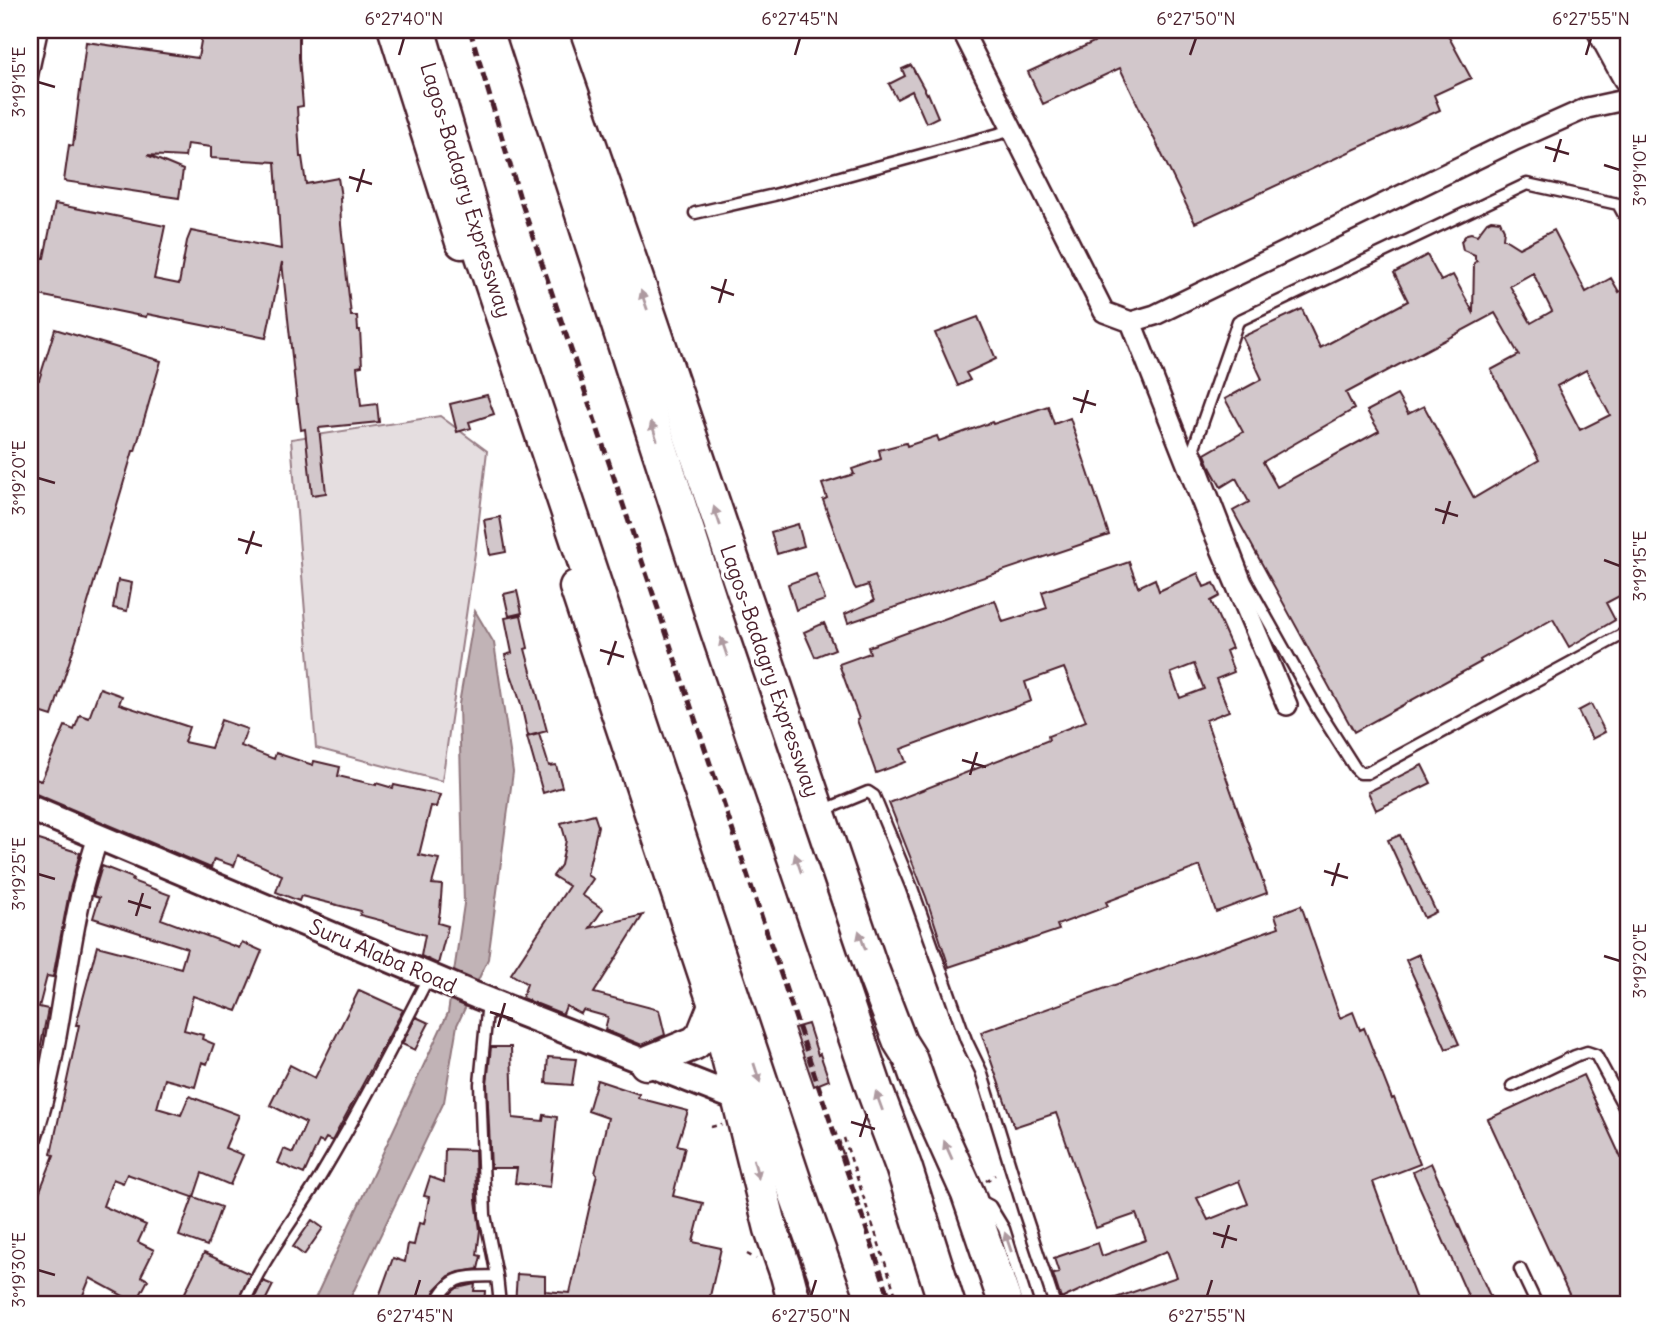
<svg xmlns="http://www.w3.org/2000/svg" width="1659" height="1335" viewBox="0 0 1659 1335" font-family="Delius,sans-serif">
	<style>
		.green { fill: #e5dee0; stroke: #987e86; stroke-width: 2 }
		.water { fill: #c1b3b6; stroke: #91787e; stroke-width: 2 }
		.building { fill: #d2c7cb; stroke: #4a1f2b; stroke-width: 2; fill-rule: evenodd }
		.lines { fill: none; stroke-linecap: round; stroke-linejoin: round }
		.service-casing { stroke: #4a1f2b; stroke-width: 15 }
		.minor-casing { stroke: #4a1f2b; stroke-width: 24 }
		.tertiary-casing { stroke: #4a1f2b; stroke-width: 30 }
		.primary-casing { stroke: #4a1f2b; stroke-width: 37 }
		.motorway-casing { stroke: #4a1f2b; stroke-width: 40 }
		.path { stroke: #4a1f2b; stroke-width: 2.5; stroke-dasharray: 5 5; stroke-linecap: butt }
		.service { stroke: #fff; stroke-width: 10 }
		.minor { stroke: #fff; stroke-width: 19 }
		.tertiary { stroke: #fff; stroke-width: 24 }
		.primary { stroke: #fff; stroke-width: 32 }
		.motorway { stroke: #fff; stroke-width: 35 }
		.rail { stroke: #4a1f2b; stroke-width: 5; stroke-dasharray: 10 5; stroke-linecap: butt }
		.oneway { fill: #ae9aa0 }
		.ticks { fill: none; stroke: #4a1f2b; stroke-width: 2.5 }
		.labels { text-anchor: middle; dominant-baseline: central; stroke-width: 6; stroke-linejoin: round; paint-order: stroke }
		.street-label { font-size: 21px; fill: #4a1f2b; stroke: #fff }
		.neatline { fill: none; stroke: #4a1f2b; stroke-width: 2.5 }
		.ticks-label { font-size: 18px; text-anchor: middle; fill: #4a1f2b }
	</style>
	<rect width="100%" height="100%" fill="#fff"/>
	<filter id="ink" filterUnits="userSpaceOnUse"><feTurbulence type="fractalNoise" baseFrequency=".0143" numOctaves="2"/><feDisplacementMap in="SourceGraphic" scale="14" xChannelSelector="R" yChannelSelector="G"/><feConvolveMatrix kernelMatrix="1 2 1 2 8 2 1 2 1" color-interpolation-filters="sRGB"/></filter>
	<g filter="url(#ink)">
		<path class="green" d="M440,416L487,451L475,553L442,781L316,748L291,439Z"/>
		<path class="water" d="M475,611L494,643L513,772L488,959L457,1025L444,1102L347,1305H312L448,1013L464,904L459,704Z"/>
		<path class="building" d="M203,30H299V58L303,106L297,107L300,157H302L306,184L338,178L341,197L340,198L341,225L350,306L351,316H357L358,330H360L362,366L357,367L361,406L377,404L379,422L319,428L326,493L312,495L305,429L301,430L298,404H297L282,262L266,338L147,314L146,317L34,294L41,258H44L55,204L165,226L154,279L179,284L187,241L191,231L281,249L275,162L211,158V147L187,144L185,157L147,155L183,170L179,198L64,181L69,145L73,146L86,42L198,58Z
			M1120,30H1445L1471,78L1434,95L1440,110L1195,223L1120,68L1043,104L1028,72Z
			M911,65L927,94L928,93L938,117L926,123L912,91L897,99L889,84L905,76L902,69Z
			M1491,220L1500,221L1504,230L1503,238L1519,248L1554,230L1586,292L1611,278L1619,292L1629,286V591L1606,603L1615,620L1569,647L1553,619L1480,660L1481,662L1354,732L1233,511L1249,502L1236,478L1221,487L1211,469L1205,454L1243,432L1225,399L1262,379L1242,337L1302,309L1320,348L1408,301L1394,273L1427,255L1441,281L1453,275L1473,312L1474,263L1477,261L1475,259V255L1463,250L1461,241L1467,234L1471,233L1477,235L1487,222ZM1533,273L1552,311L1531,323L1510,286ZM1495,313L1519,355L1491,370L1539,460L1474,498L1424,406L1408,414L1397,395L1367,411L1379,431L1277,487L1263,462L1354,409L1346,393ZM1586,370L1610,415L1580,430L1557,386Z
			M978,317L996,359L966,373L970,380L958,386L935,333Z
			M55,329L161,361L135,451H133L87,606L52,716L30,709V378L39,380Z
			M487,395L494,414L469,422L471,428L457,432L450,404Z
			M1048,406L1054,424L1070,418L1109,535L848,623L845,614L874,601L868,585L856,589L854,586L823,500L827,498L822,484L854,474L852,469L881,459L879,450L906,443L907,446L937,436L939,441L992,422L993,424Z
			M500,517L506,552L490,555L484,520Z
			M798,524L804,546L777,554L771,532Z
			M1129,562L1138,587L1155,579L1159,591L1198,573L1204,587L1214,583L1220,596L1211,601L1232,648L1226,651L1234,672L1216,679L1229,711L1206,720L1267,893L1216,912L1200,866L1106,902L1108,906L1057,925L1059,930L949,967L926,897L889,803L1049,740L1048,736L1086,721L1064,668L1025,682L1031,701L901,749L906,762L876,773L857,720L859,719L839,664L870,653L868,647L995,600L1003,622L1047,608L1042,592ZM1194,664L1204,689L1180,698L1171,673Z
			M816,574L825,600L796,610L788,584Z
			M118,580L132,583L127,611L113,608Z
			M517,591L522,613L509,616L504,594Z
			M521,615L528,648L525,649L547,731L528,736L521,704L512,677L511,678L505,655L512,653L505,618Z
			M824,623L835,649L815,657L804,632Z
			M100,688L122,696L119,704L189,727L184,742L211,748L221,720L247,729L241,746L274,759L276,753L313,765L314,761L340,767L338,776L376,785V783L393,788L394,785L440,795L436,807L431,806L419,855L439,859L432,884L442,885L440,911L438,923L448,926L438,964L421,956L425,935L383,922V921L360,915L361,911L301,896L299,901L276,892L282,875L238,855L234,866L214,859L211,868L36,794L30,793V777L41,781L65,726L74,730L80,715L89,718Z
			M1591,704L1605,732L1592,739L1578,711Z
			M539,734L549,766L556,765L562,787L543,793L527,737Z
			M1422,765L1431,783L1376,810L1368,792Z
			M594,814L598,826L587,875L593,879L582,895L603,909L590,928L643,915L594,993L659,1010L665,1035L642,1045L605,1030L608,1017L583,1010L581,1014L566,1006L563,1014L522,998L527,984L511,974L569,886L553,876L561,865L566,840L561,823Z
			M1400,835L1436,912L1424,918L1388,840Z
			M36,839L80,853L69,893L53,977L47,976L39,1007L48,1009L31,1096L30,849H33Z
			M102,866L133,878L132,881L170,895L161,919L239,948L242,942L262,951L237,1011L193,996L184,1030L203,1035L202,1039L214,1044L207,1064L202,1062L195,1087L165,1079L157,1108L181,1115L189,1096L239,1115L225,1148L243,1155L230,1185L202,1173L194,1197L221,1207L207,1246L179,1236L193,1197L127,1174L123,1183L113,1179L103,1206L146,1225L138,1242L154,1250L141,1276L148,1280L136,1303L90,1278L79,1305H30V1216L54,1155L51,1154L79,1025H76L97,946L181,968L187,948L93,918L99,898L93,896Z
			M1301,905L1340,1018L1353,1012L1360,1030L1364,1028L1392,1099L1394,1098L1420,1164L1373,1182L1418,1305H1101V1303L1177,1277L1167,1251L1132,1266L1061,1299L1053,1274L1059,1273L1054,1258L1098,1243L1102,1256L1146,1240L1136,1214L1096,1228L1056,1113L1014,1127L981,1032L1279,927L1275,915ZM1239,1181L1248,1204L1208,1220L1197,1198Z
			M1419,954L1459,1044L1446,1049L1406,960Z
			M359,990L403,1010L332,1141L326,1138L323,1143L319,1141L304,1174L278,1163L284,1149L293,1153L306,1123L270,1105L290,1065L315,1078Z
			M416,1017L429,1023L415,1050L402,1044Z
			M808,1024L818,1055L820,1054L829,1080L814,1086L794,1028Z
			M491,1047H511L513,1118L543,1121L544,1115L557,1117L550,1187L515,1183L517,1168H491L487,1084Z
			M548,1057L576,1059L572,1085L546,1083Z
			M1583,1075L1629,1175V1305H1574L1488,1119Z
			M597,1080L639,1094L638,1098L688,1111L677,1145L685,1147L673,1196L703,1203L693,1242L721,1248L708,1305H661L626,1297V1305H515L517,1274L545,1276V1291L570,1293L597,1174L595,1173L608,1118L588,1111Z
			M445,1149L475,1150L476,1200L480,1230L477,1255L481,1256L478,1269L459,1272L449,1276L435,1290L429,1305H376L393,1258L405,1262L408,1244L414,1245L419,1223L424,1224L429,1197L424,1196L430,1177L444,1182Z
			M1431,1163L1494,1305H1472L1413,1172Z
			M312,1220L323,1228L304,1255L293,1247Z
			M204,1253L250,1274L236,1305H179Z
			M263,1281L273,1285L263,1305H251Z
			M475,1284L474,1291H485L484,1305H444L452,1292L457,1288Z"/>
		<g class="lines">
			<g class="service-casing">
				<path id="service" d="M30,85L42,30
					M695,213L774,195L1013,130
					M1629,224L1618,204L1527,184L1238,321L1194,447L1246,581L1320,713L1355,768L1360,773H1367L1629,631
					M822,811L868,792L874,796L912,888L966,1040L981,1071L1024,1211L1055,1305
					M488,1001L480,1084L485,1215L497,1276L500,1305
					M1512,1086L1575,1056L1587,1052L1596,1055L1629,1116
					M977,1199L990,1206L1004,1229L1028,1305
					M1520,1269L1537,1305
					M243,1305C261,1261 295,1218 320,1177C359,1112 394,1044 429,976
					M436,1305C450,1273 466,1277 497,1276"/>
			</g>
			<g class="minor-casing">
				<path id="minor" d="M962,30L1104,312L1131,322L1155,315L1515,140L1587,108L1629,99
					M1131,322L1213,530L1287,705
					M30,1142C57,1065 62,983 79,904C83,881 92,859 98,836"/>
			</g>
			<g class="tertiary-casing">
				<path id="tertiary" d="M30,808L477,996L739,1099"/>
			</g>
			<g class="primary-casing">
				<path id="primary" d="M395,30L462,242
					M550,30L648,311L870,964L900,1042L910,1058L922,1092L968,1194L1006,1305
					M1604,30L1629,76
					M576,587L715,1005L771,1229L787,1275L795,1305
					M646,1063L695,1043L703,1035L715,1005"/>
			</g>
			<g class="motorway-casing">
				<path id="motorway" d="M417,30L484,257L798,1196L837,1305
					M524,30L718,629L875,1091L904,1168L947,1305"/>
			</g>
			<path class="path" d="M711,1127L722,1124
				M844,1138L899,1305
				M839,1140L844,1158
				M986,1181L995,1175
				M747,1254L756,1259"/>
			<use href="#service" class="service"/>
			<use href="#minor" class="minor"/>
			<use href="#tertiary" class="tertiary"/>
			<use href="#primary" class="primary"/>
			<use href="#motorway" class="motorway"/>
			<path class="rail" d="M470,30L519,195L892,1305"/>
		</g>
		<defs><path id="oneway-solid" d="M-6-.8H1V-3.2L6.5 0L1 3.2V.8H-6Z" transform="scale(1.75)"/></defs>
		<g class="oneway">
			<use href="#oneway-solid" transform="translate(644 300) rotate(-109)"/>
			<use href="#oneway-solid" transform="translate(654 431) rotate(-108)"/>
			<use href="#oneway-solid" transform="translate(717 516) rotate(-109)"/>
			<use href="#oneway-solid" transform="translate(724 647) rotate(-109)"/>
			<use href="#oneway-solid" transform="translate(798 863) rotate(-109)"/>
			<use href="#oneway-solid" transform="translate(862 940) rotate(-109)"/>
			<use href="#oneway-solid" transform="translate(757 1073) rotate(72)"/>
			<use href="#oneway-solid" transform="translate(879 1101) rotate(-110)"/>
			<use href="#oneway-solid" transform="translate(948 1150) rotate(-114)"/>
			<use href="#oneway-solid" transform="translate(756 1169) rotate(75)"/>
			<use href="#oneway-solid" transform="translate(1008 1242) rotate(-109)"/>
		</g>
	</g>
	<path class="ticks" d="M399,55L404,38M795,55L800,38M1190,55L1196,38M1586,55L1591,38M38,82L55,87M1545,147L1569,154M1554,162L1561,139M1604,165L1620,170M349,177L372,184M357,192L364,169M711,287L734,295M719,303L726,279M1073,398L1096,405M1081,413L1088,390M38,478L55,483M1435,509L1458,516M1443,524L1450,501M238,539L262,546M246,554L254,531M1604,560L1620,566M600,650L624,657M608,665L616,641M962,760L986,767M970,775L977,752M1324,871L1348,878M38,874L55,879M1332,886L1339,863M128,901L151,908M136,916L143,893M1604,956L1620,961M490,1012L513,1019M498,1027L505,1003M851,1122L875,1129M860,1137L867,1114M1213,1233L1237,1240M1222,1248L1229,1225M38,1270L55,1275M415,1296L420,1280M811,1296L816,1280M1207,1296L1212,1280"/>
	<g class="labels">
		<g class="street-label">
			<text transform="translate(466 190) rotate(73)">Lagos-Badagry Expressway</text>
			<text transform="translate(770 671) rotate(71)">Lagos-Badagry Expressway</text>
			<text transform="translate(383 956) rotate(23)">Suru Alaba Road</text>
		</g>
	</g>
	<rect width="1659" height="1335" fill="none" stroke="#fff" stroke-width="77"/>
	<rect x="38" y="38" width="1582" height="1258" class="neatline"/>
	<g class="ticks-label">
		<text x="404" y="25">6°27'40"N</text>
		<text x="800" y="25">6°27'45"N</text>
		<text x="1196" y="25">6°27'50"N</text>
		<text x="1591" y="25">6°27'55"N</text>
		<text transform="translate(19 82) rotate(-90)" y="6">3°19'15"E</text>
		<text transform="translate(1640 170) rotate(-90)" y="6">3°19'10"E</text>
		<text transform="translate(19 478) rotate(-90)" y="6">3°19'20"E</text>
		<text transform="translate(1640 566) rotate(-90)" y="6">3°19'15"E</text>
		<text transform="translate(19 874) rotate(-90)" y="6">3°19'25"E</text>
		<text transform="translate(1640 961) rotate(-90)" y="6">3°19'20"E</text>
		<text transform="translate(19 1270) rotate(-90)" y="6">3°19'30"E</text>
		<text x="415" y="1322">6°27'45"N</text>
		<text x="811" y="1322">6°27'50"N</text>
		<text x="1207" y="1322">6°27'55"N</text>
	</g>
</svg>
